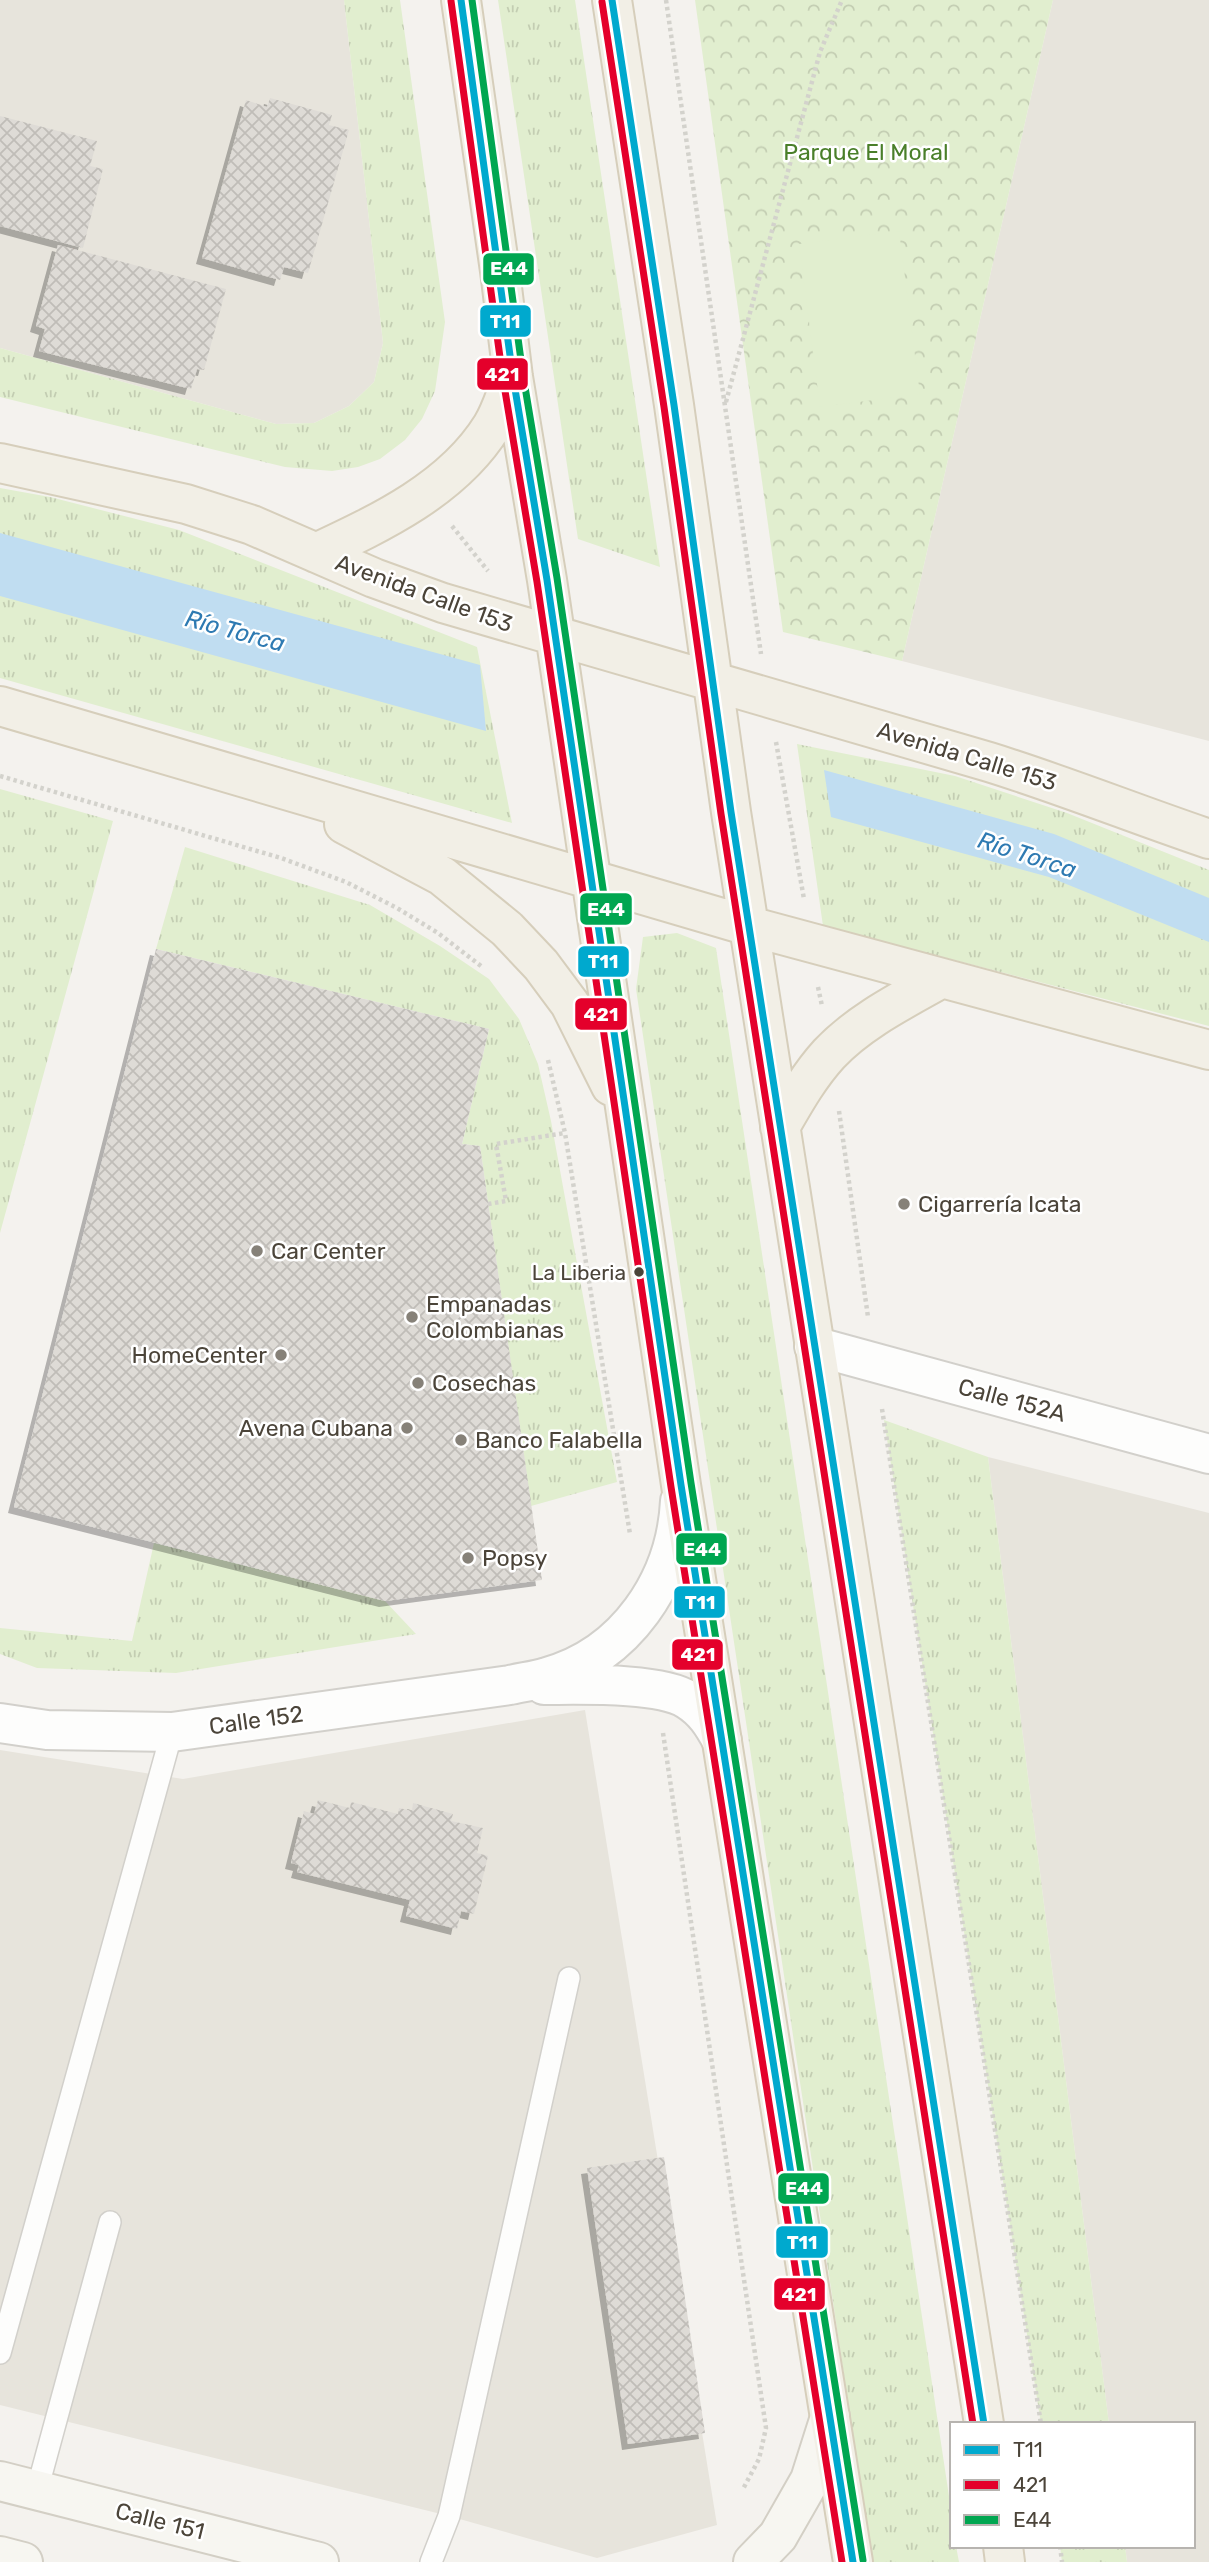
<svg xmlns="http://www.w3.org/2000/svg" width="1209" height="2562" viewBox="0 0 1209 2562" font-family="Rubik,sans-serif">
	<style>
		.residential { fill: #e7e4dc }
		.grass { fill: url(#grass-tufts) }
		.park { fill: url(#park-crowns) }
		.garden { fill: #e1eecf }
		.water { fill: #c0ddf1 }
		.building { fill: url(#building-cross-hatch); filter: url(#shadow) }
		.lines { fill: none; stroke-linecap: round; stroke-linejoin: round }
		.lane-casing { stroke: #d2d0cb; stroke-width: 24 }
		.street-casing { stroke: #d2d0cb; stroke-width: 42 }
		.secondary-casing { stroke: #d3cfc5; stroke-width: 42 }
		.primary-casing { stroke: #d6cebb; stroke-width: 42 }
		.path { stroke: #d3d2cc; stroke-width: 4.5; stroke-dasharray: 3.5 3.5; stroke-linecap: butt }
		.lane { stroke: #fdfdfc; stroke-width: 21 }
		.street { stroke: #fdfdfc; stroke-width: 38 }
		.secondary { stroke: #f7f6f1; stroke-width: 38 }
		.primary { stroke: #f2efe6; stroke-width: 38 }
		.bus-1-casing { stroke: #fff; stroke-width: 12 }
		.bus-2-casing { stroke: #fff; stroke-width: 12 }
		.bus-3-casing { stroke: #fff; stroke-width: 12 }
		.bus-1 { stroke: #00a9ce; stroke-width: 7 }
		.bus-2 { stroke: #e4002b; stroke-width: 7 }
		.bus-3 { stroke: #00a651; stroke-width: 7 }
		.poi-dot { fill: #868178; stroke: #fff; stroke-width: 2.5 }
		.bus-dot { fill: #4b4439; stroke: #fff; stroke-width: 2.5 }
		.labels { text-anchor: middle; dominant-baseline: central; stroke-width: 5; stroke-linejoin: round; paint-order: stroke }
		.bus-label { font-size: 21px; fill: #4b4439; stroke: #fff; text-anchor: end }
		.park-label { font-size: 23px; fill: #4a7f2a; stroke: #fff }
		.street-label { font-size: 23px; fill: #4b4439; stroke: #fff }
		.poi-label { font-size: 23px; fill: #4b4439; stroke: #fff; text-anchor: start }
		.water-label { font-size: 24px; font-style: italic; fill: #2e7ab2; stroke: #fff }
		.line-badge { stroke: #fff; stroke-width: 2.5 }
		.badge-label { font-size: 19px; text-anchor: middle; font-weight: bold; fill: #fff }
	</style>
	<defs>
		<pattern id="grass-tufts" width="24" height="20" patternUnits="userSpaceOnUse" patternTransform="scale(1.75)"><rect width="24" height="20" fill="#e1eecf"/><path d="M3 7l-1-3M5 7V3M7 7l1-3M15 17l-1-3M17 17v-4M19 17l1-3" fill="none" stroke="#c3cdb2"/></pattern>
		<pattern id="park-crowns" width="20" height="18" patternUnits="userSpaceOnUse" patternTransform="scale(1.75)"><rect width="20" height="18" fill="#e1eecf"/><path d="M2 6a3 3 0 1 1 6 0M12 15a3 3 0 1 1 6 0" fill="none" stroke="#c3cdb2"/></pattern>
		<pattern id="building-cross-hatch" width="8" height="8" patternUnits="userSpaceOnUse" patternTransform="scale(1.75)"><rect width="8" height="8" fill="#dedbd6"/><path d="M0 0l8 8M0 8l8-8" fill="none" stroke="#c0bdb8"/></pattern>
		<filter id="shadow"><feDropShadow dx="-6" dy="6" stdDeviation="0" flood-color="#0004"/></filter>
	</defs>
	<rect width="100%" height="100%" fill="#f4f2ee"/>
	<path class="residential" d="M0,0H344L383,343L374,382L349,406L314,423L276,424L0,348Z
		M1053,0H1209V741L902,661Z
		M988,1457L1209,1513V2562H1127L1125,2546H1193V2424H1109Z
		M585,1710L717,2525L597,2558L449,2516L0,2405V1750L183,1779Z"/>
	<path class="grass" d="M344,0H400L445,322L435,391L422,419L405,440L380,459L358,467L332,471L285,467L0,397V348L276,424L314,423L349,406L374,382L383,343Z
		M498,0H575L660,567L578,539Z
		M0,488L50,497L179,530L477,647L512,823L0,678Z
		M797,744L955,776L1067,813L1209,870V1026L823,926Z
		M0,789L113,821L0,1233Z
		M185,847L370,905L440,946L489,979L519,1019L538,1064L551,1121L617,1482L531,1506L480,1146L462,1144L489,1029L156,949Z
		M677,933L716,948L952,2516V2546H956L959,2562H872L636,989L643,937Z
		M884,1420L988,1457L1109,2424H1041Z
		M154,1543L385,1601L416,1634L176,1673L37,1668L0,1654V1628L132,1641Z
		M1060,2546H1125L1127,2562H1062Z"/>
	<path class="park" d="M695,0H1053L902,661L783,632Z"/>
	<path class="garden" d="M899,231L920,394L820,407L799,244Z"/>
	<path class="water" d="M0,533L480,665L486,731L0,596Z
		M824,770L1054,834L1209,898V942L1049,877L831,817Z"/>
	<path class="building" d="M270,98L332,115L329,125L349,130L308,273L284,267L280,280L202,258L246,100L267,107Z
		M0,116L97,141L90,166L103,169L83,248L0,226Z
		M58,245L226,289L204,370L197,369L191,389L39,351L45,329L36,326Z
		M156,949L489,1029L462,1144L480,1146L542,1580L385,1601L14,1507Z
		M318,1800L350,1808L351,1802L398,1814L399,1808L412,1811L413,1803L453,1814L451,1821L483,1828L477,1853L488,1856L474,1914L461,1911L457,1929L406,1916L410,1900L297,1872L299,1865L291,1863L304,1811L314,1814Z
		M664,2157L705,2433L628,2444L587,2168Z"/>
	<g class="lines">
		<g class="lane-casing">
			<path id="lane" d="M0,2353L172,1732
				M37,2490L110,2222
				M431,2562L449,2516L569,1978"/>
		</g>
		<g class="street-casing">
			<path id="street" d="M814,1346L1209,1454
				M544,1685C579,1685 660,1682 688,1700C704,1710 713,1724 722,1741
				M0,1723L47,1730L172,1732L510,1685C522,1682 535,1681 547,1677C626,1655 676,1581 680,1501"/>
		</g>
		<g class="secondary-casing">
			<path id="secondary" d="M0,2481L319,2562
				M0,2556L23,2562
				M753,2562L778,2536L810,2480L830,2417"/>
		</g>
		<g class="primary-casing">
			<path id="primary" d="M461,0L500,271L513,377L547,580L681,1485L853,2562
				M612,0L674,405L731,812L984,2424
				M0,463L186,504L252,525L374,578L443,603L989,762C1063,785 1135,814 1209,839
				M316,553C380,523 453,489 492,426C501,412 506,393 513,377
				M0,706L749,926L1209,1050
				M344,824L442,876L507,929L541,965L570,1004L611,1086
				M780,1127C795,1101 809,1076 829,1054C860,1021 903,1000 942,978
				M1003,2546L1005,2562"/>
		</g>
		<path class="path" d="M666,0L761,654
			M726,402L820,52L842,0
			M452,526L488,571
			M776,742L804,899
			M0,776L281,858L346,882L397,908L438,933L481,966
			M818,987L822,1006
			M548,1060L565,1133L630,1534
			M839,1111L868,1317
			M488,1204L506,1201L496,1144L565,1133
			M882,1409L1041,2424
			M663,1733L766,2428L759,2459L743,2489
			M1060,2546L1062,2562"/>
		<use href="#lane" class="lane"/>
		<use href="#street" class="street"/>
		<use href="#secondary" class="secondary"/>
		<use href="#primary" class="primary"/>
		<g class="bus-1-casing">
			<path id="bus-1" d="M461,0L513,377L547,580L681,1485L853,2562
				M612,0L674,405L731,812L984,2424"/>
		</g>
		<g class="bus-2-casing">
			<path id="bus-2" d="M451,1L503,379L537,582L671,1487L842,2562
				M602,2L664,407L721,814L973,2424"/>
		</g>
		<g class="bus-3-casing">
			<path id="bus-3" d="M472,0L523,375L557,578L691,1483L863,2560"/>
		</g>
		<use href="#bus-1" class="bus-1"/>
		<use href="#bus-2" class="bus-2"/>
		<use href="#bus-3" class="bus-3"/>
	</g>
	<g class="poi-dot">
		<circle cx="904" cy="1204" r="7"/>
		<circle cx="257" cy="1251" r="7"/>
		<circle cx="412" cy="1317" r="7"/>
		<circle cx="281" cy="1355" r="7"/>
		<circle cx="418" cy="1383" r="7"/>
		<circle cx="407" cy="1428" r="7"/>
		<circle cx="461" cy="1440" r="7"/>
		<circle cx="468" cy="1558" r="7"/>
	</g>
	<circle class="bus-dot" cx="639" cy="1272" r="6"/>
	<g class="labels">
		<g class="bus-label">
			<text x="626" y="1272">La Liberia</text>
		</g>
		<g class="park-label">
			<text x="866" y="152">Parque El Moral</text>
		</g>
		<g class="street-label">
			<text transform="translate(424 593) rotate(20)">Avenida Calle 153</text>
			<text transform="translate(967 756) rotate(17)">Avenida Calle 153</text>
			<text transform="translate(1012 1400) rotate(15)">Calle 152A</text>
			<text transform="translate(256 1720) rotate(-8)">Calle 152</text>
			<text transform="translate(160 2521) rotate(14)">Calle 151</text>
		</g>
		<g class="poi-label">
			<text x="918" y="1204">Cigarrería Icata</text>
			<text x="271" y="1251">Car Center</text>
			<text x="426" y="1304">Empanadas<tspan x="426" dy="26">Colombianas</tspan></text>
			<text x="267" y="1355" text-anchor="end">HomeCenter</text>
			<text x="432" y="1383">Cosechas</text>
			<text x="393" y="1428" text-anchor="end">Avena Cubana</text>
			<text x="475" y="1440">Banco Falabella</text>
			<text x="482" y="1558">Popsy</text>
		</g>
		<g class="water-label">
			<text transform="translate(235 631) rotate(15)">Río Torca</text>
			<text transform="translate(1027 855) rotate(18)">Río Torca</text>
		</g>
	</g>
	<g class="line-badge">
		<rect x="482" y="252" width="53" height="34" rx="7" fill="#00a651"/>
		<rect x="479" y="304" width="53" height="34" rx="7" fill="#00a9ce"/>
		<rect x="476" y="357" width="53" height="34" rx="7" fill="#e4002b"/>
		<rect x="579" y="892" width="54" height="34" rx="7" fill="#00a651"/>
		<rect x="577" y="945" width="53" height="33" rx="7" fill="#00a9ce"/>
		<rect x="574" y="997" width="54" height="34" rx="7" fill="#e4002b"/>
		<rect x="675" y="1532" width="53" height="34" rx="7" fill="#00a651"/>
		<rect x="673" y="1585" width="53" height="34" rx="7" fill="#00a9ce"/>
		<rect x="671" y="1638" width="53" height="33" rx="7" fill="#e4002b"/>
		<rect x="777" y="2172" width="53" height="33" rx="7" fill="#00a651"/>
		<rect x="775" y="2225" width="54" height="34" rx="7" fill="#00a9ce"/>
		<rect x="773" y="2277" width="53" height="34" rx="7" fill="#e4002b"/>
	</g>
	<g class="badge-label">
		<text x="509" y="275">E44</text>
		<text x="505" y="328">T11</text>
		<text x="502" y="381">421</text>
		<text x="606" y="916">E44</text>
		<text x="603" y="968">T11</text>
		<text x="601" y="1021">421</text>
		<text x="702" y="1556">E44</text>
		<text x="700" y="1609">T11</text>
		<text x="698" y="1661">421</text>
		<text x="804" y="2195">E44</text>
		<text x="802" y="2249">T11</text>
		<text x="799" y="2301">421</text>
	</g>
	<rect x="950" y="2422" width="245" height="126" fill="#ffffff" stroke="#b7b4b0" stroke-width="2"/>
	<rect x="964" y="2445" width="35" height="10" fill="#00a9ce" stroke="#b7b4b0" stroke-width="2"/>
	<text x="1013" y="2457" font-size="21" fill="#4b4439">T11</text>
	<rect x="964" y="2480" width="35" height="10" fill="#e4002b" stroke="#b7b4b0" stroke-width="2"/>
	<text x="1013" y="2492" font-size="21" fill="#4b4439">421</text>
	<rect x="964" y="2515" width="35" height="10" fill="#00a651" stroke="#b7b4b0" stroke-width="2"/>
	<text x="1013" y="2527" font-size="21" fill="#4b4439">E44</text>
</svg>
